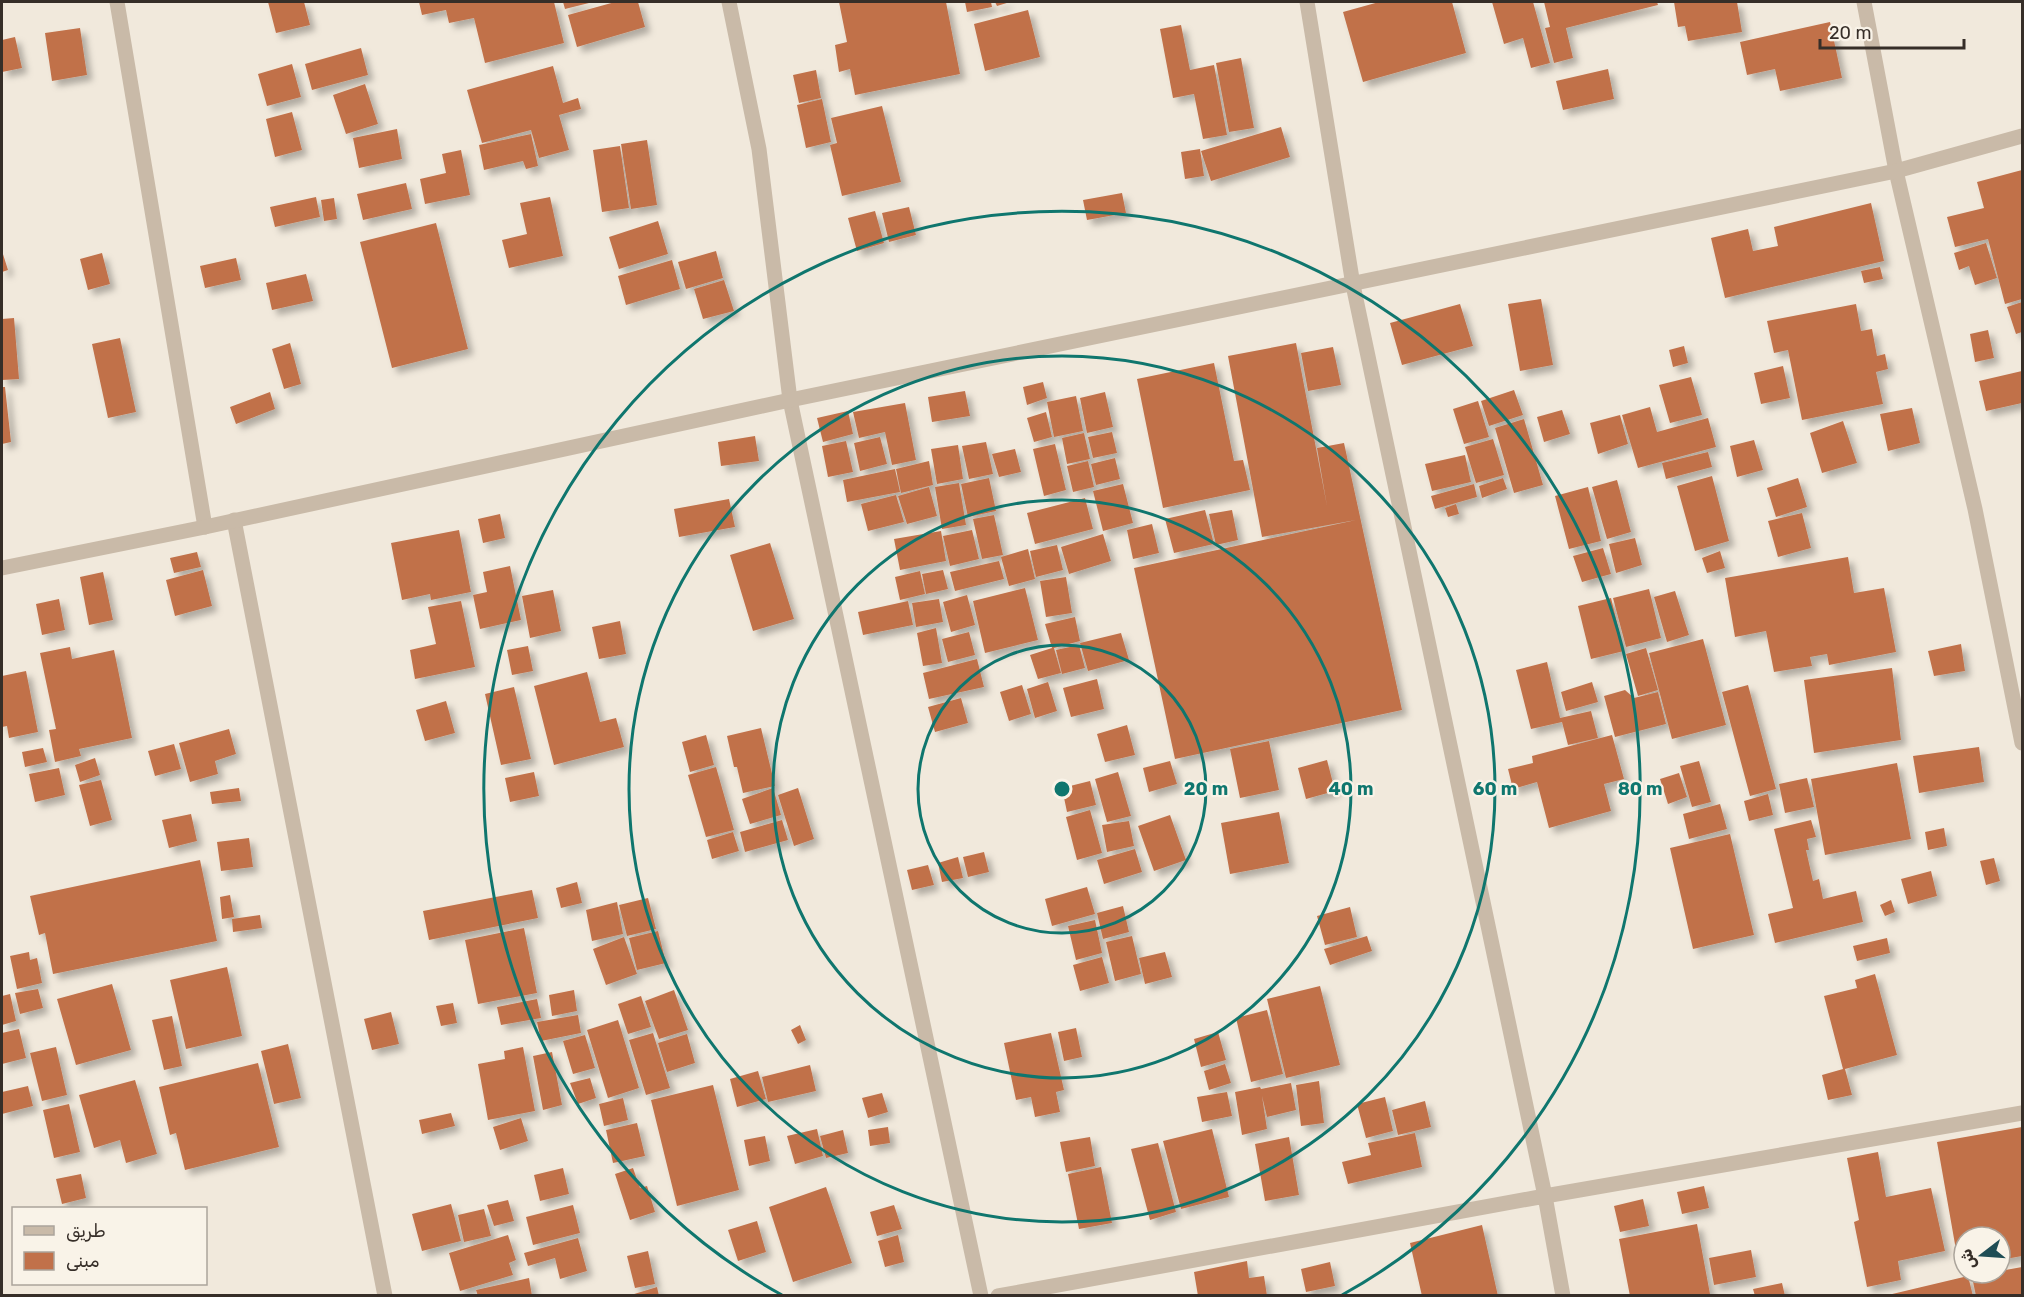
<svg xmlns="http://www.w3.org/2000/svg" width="2024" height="1297" viewBox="0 0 2024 1297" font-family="Rubik,Cairo,sans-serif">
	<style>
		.building { fill: #c1714a; filter: url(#shadow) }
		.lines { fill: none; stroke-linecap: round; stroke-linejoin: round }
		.minor { stroke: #c9baa8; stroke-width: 15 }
		.tertiary { stroke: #c9baa8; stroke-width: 15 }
		.ring { fill: none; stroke: #0f766e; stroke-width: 3 }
		.centre { fill: #0f766e; stroke: #f9f3e8; stroke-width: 3 }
		.ring-label { font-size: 18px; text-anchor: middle; font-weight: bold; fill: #0f766e; stroke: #f9f3e8; stroke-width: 4.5; stroke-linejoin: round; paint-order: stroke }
	</style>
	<defs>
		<filter id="shadow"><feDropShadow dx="5.5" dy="5.5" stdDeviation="3" flood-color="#0004"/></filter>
	</defs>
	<rect width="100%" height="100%" fill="#f1e9dc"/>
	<path class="building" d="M268,2H304L310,25L276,33Z
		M419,2H554L564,43L485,63L474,18L449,23L446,10L422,15Z
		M563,2H593L565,9Z
		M615,2H638L645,27L577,47L568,15Z
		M839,2H946L960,74L855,95L850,69L839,72L835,45L847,42Z
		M965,2H991L992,7L967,12Z
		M995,2H1010L997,6Z
		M1379,2H1452L1466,53L1363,82L1343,12Z
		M1492,2H1533L1550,63L1531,68L1523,38L1504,44Z
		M1544,2H1657L1658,5L1566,28L1573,58L1554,63L1545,28L1550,27Z
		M1674,2H1737L1742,32L1688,41L1685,26L1678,27Z
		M1028,10L1040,57L985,71L974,24Z
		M1830,22L1842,78L1780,91L1775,69L1747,75L1740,42Z
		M1181,25L1190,70L1214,65L1227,135L1203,139L1194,94L1173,98L1160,29Z
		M80,28L87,75L52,81L45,33Z
		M15,37L22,68L2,72V40Z
		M361,48L368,75L312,90L305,64Z
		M1241,58L1254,128L1229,132L1216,63Z
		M292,64L301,97L267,106L258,74Z
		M553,66L563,103L578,98L581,109L559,115L569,150L539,158L531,130L482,143L467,90Z
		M1608,69L1614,99L1563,110L1556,81Z
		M816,70L821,98L799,103L793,75Z
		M365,84L378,124L346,134L333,95Z
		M822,99L831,142L806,148L797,105Z
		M882,106L901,182L842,196L830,145L837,143L831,118Z
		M292,112L302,150L275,157L266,119Z
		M1281,127L1290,157L1211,181L1201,151Z
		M397,129L402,159L359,168L353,138Z
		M531,134L538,166L526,169L523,161L484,170L479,145Z
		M647,140L657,205L631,209L621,144Z
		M620,146L629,208L602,212L593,150Z
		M1200,149L1204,176L1185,179L1181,152Z
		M461,150L470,195L425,204L420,179L446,173L442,154Z
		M2022,170V299L2005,304L1988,239L1955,247L1947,217L1984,208L1977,182Z
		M406,183L412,209L363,220L357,194Z
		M1122,193L1126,213L1087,220L1083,200Z
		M316,197L320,217L275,227L270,207Z
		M550,197L563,256L509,268L502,240L527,234L520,203Z
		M334,198L337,219L324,221L321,200Z
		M1871,203L1884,261L1725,298L1711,238L1748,229L1753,251L1778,246L1774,227Z
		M909,207L916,235L889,242L882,213Z
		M875,211L884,243L857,251L848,218Z
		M658,221L668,254L619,269L609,237Z
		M436,223L468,349L392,368L360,242Z
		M1986,243L1997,278L1975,285L1969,266L1959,270L1954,253Z
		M2,251L8,270L2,272Z
		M716,251L723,278L686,289L678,262Z
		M102,253L110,284L88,290L80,259Z
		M236,258L241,280L205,288L200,266Z
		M672,260L680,289L626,305L618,276Z
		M1880,267L1883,279L1864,283L1861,271Z
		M306,274L313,301L272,310L266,283Z
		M724,280L734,311L703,319L694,289Z
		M1541,299L1553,365L1520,371L1508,304Z
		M2022,302V332L2016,334L2007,307Z
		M1460,304L1473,346L1402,365L1390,323Z
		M1856,304L1861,331L1872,329L1877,356L1885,354L1888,369L1876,372L1883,404L1802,420L1788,350L1774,353L1767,321Z
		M14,318L19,379L2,380V319Z
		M1988,330L1994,358L1975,362L1970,334Z
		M120,338L136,412L108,418L92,344Z
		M290,343L301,384L284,389L272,349Z
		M1296,343L1327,506L1317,448L1344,443L1402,710L1175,759L1134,568L1356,520L1262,537L1228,356Z
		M1684,346L1688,363L1673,367L1669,350Z
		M1333,347L1341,385L1308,391L1301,353Z
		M1214,363L1234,461L1243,460L1250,490L1163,508L1137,379Z
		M1783,366L1790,398L1761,404L1754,373Z
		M2022,371V403L1986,411L1979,381Z
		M1691,377L1702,415L1670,423L1659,385Z
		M1043,382L1047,398L1027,405L1023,387Z
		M2,387H5L11,442L2,444Z
		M1514,390L1523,415L1489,426L1481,401Z
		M965,391L970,416L932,422L928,397Z
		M270,392L275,409L236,424L230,407Z
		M1105,392L1113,427L1087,433L1080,398Z
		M1076,396L1083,431L1054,437L1047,402Z
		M1478,401L1489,437L1464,444L1453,409Z
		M905,403L916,460L892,465L885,432L859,438L853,412Z
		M1650,407L1657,432L1708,418L1716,447L1638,468L1622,415Z
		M1912,408L1920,443L1888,451L1880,414Z
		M1562,410L1570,434L1544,442L1537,417Z
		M848,411L853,434L823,442L817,418Z
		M1046,412L1052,437L1034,442L1027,418Z
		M1620,415L1628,444L1598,454L1590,423Z
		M1524,419L1543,485L1514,493L1495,428Z
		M1843,421L1857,463L1822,473L1810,433Z
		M1112,432L1117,453L1093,458L1088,437Z
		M1084,433L1090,459L1067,464L1062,438Z
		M755,436L759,461L721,466L718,442Z
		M880,437L887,464L860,471L854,443Z
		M1493,439L1504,475L1476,483L1465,447Z
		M1754,440L1763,470L1737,477L1730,446Z
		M846,441L853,472L828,477L822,446Z
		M986,442L993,474L969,479L962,446Z
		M1055,444L1066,490L1044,496L1033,449Z
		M958,445L963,479L937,484L931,449Z
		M1015,449L1021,472L999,477L992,454Z
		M1708,452L1712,467L1666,479L1662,463Z
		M1465,455L1471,482L1432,491L1425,464Z
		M1115,458L1120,479L1096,485L1091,464Z
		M929,461L933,485L901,493L896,469Z
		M1088,461L1094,487L1073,492L1067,466Z
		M895,469L900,492L847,502L843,480Z
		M1712,476L1729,541L1695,551L1677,486Z
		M989,478L996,511L968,517L961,484Z
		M1503,478L1507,489L1482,498L1479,486Z
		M1798,478L1807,507L1776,517L1767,488Z
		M1617,480L1631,532L1607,539L1592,487Z
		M959,483L966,525L942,529L935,487Z
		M1123,484L1133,523L1103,531L1093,491Z
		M1474,484L1477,497L1435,509L1431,496Z
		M929,487L937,516L907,524L898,496Z
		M1588,487L1601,541L1569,549L1555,496Z
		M896,495L904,522L868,531L861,504Z
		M1085,498L1093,529L1035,544L1027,513Z
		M729,499L735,527L679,537L674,509Z
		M1456,504L1459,514L1448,517L1445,508Z
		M1205,510L1214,544L1174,553L1165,519Z
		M1232,510L1238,540L1216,545L1209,514Z
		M1802,513L1811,548L1778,557L1768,521Z
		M500,514L505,538L483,543L478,519Z
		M994,515L1003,555L982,559L973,519Z
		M1152,524L1159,553L1133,559L1127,530Z
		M459,530L471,592L431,600L430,594L402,600L391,543Z
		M972,530L979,559L950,566L943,536Z
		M941,531L946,561L900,570L894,539Z
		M1103,534L1111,561L1069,574L1061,547Z
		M1635,538L1642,565L1616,573L1609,544Z
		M770,543L794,619L753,631L730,555Z
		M1057,545L1063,570L1036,577L1030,551Z
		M1603,548L1611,574L1582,582L1573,556Z
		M1028,549L1035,579L1009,586L1001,557Z
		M1720,551L1725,568L1707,573L1702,558Z
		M197,552L201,567L174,573L170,558Z
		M1848,557L1854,593L1884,588L1896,652L1829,665L1827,654L1810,657L1812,666L1774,672L1766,631L1735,637L1725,578Z
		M999,561L1004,579L955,591L950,572Z
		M510,566L521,620L480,629L473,595L487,592L483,572Z
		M203,570L212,606L175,616L166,580Z
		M943,570L948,589L926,594L922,574Z
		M920,571L925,594L900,600L895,577Z
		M103,572L113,620L89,625L80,577Z
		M1066,577L1072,613L1046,617L1040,581Z
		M1025,588L1038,640L985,653L973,601Z
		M1649,589L1661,638L1626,647L1613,598Z
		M553,590L561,631L530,638L522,596Z
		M1675,591L1689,635L1667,642L1654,597Z
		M967,595L975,625L951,632L943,602Z
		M1611,598L1624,651L1591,659L1578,606Z
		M59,599L65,630L42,635L36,604Z
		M939,599L943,622L916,627L912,603Z
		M461,601L475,667L415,679L410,650L436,644L428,607Z
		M908,601L913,625L863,635L858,612Z
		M1075,617L1080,641L1054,648L1061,673L1038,679L1030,655L1052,648L1045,624Z
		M620,621L626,654L599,659L592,627Z
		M936,628L942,663L923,666L917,633Z
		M969,632L975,655L948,662L942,639Z
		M1121,633L1129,660L1088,671L1080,643Z
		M1703,639L1726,725L1672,739L1649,653Z
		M1961,644L1965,671L1934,676L1928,651Z
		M1079,645L1085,668L1062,674L1056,650Z
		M528,646L533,671L512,675L507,650Z
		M70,647L72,659L114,650L132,738L79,749L81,756L55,762L49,730L56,729L40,653Z
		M1646,648L1658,690L1638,696L1626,654Z
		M977,659L984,687L929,699L923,673Z
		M1547,662L1560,718L1591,711L1598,738L1568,745L1562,722L1531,729L1516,670Z
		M1892,668L1901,740L1814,753L1804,680Z
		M26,671L38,732L9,738L7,726L2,727V676Z
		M587,672L600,722L616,718L624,747L554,765L534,686Z
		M1097,679L1104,709L1071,717L1063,688Z
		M1048,682L1057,711L1035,718L1027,689Z
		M1592,682L1598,702L1566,711L1561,692Z
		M1022,685L1031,714L1009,721L1000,692Z
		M1748,685L1776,789L1750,796L1722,692Z
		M514,687L531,759L501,765L485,694Z
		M1625,690L1634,698L1658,692L1666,724L1615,737L1604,696Z
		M961,698L968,723L935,732L928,707Z
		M446,701L455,733L425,741L416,710Z
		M1127,725L1135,755L1105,762L1097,734Z
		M761,728L775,786L743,793L737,767H734L727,736Z
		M229,729L236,754L215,761L218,774L190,782L179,743Z
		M706,735L714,765L690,772L682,742Z
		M1612,735L1624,779L1604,784L1611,811L1549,828L1537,782L1513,789L1508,769L1533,763L1532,756Z
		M1269,741L1279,790L1240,798L1230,749Z
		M174,744L181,769L155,776L148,751Z
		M1979,747L1984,782L1919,793L1913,756Z
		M43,748L47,762L25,767L22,752Z
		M95,758L100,775L80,782L75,765Z
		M1327,760L1335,791L1306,799L1298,768Z
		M1170,761L1177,784L1149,792L1143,768Z
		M1699,761L1711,802L1692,807L1680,766Z
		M1897,763L1911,839L1825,855L1811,779Z
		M716,767L734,830L706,837L688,775Z
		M59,768L65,795L35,802L29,774Z
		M534,772L539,796L510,802L505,778Z
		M1118,772L1131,816L1107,822L1095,779Z
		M1679,773L1687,797L1668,804L1660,779Z
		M1807,778L1814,807L1785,813L1779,784Z
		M101,780L112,820L90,826L79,785Z
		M1090,781L1096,805L1067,812L1062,788Z
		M239,788L241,801L212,804L210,792Z
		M773,788L781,815L750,824L742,799Z
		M798,788L814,839L794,846L778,795Z
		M1768,794L1773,815L1749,821L1744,801Z
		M1720,804L1727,829L1689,839L1683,814Z
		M1090,810L1102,853L1077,860L1066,817Z
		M1279,812L1289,863L1230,874L1221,823Z
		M191,814L197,841L169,848L162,820Z
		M1170,815L1186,860L1154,871L1138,826Z
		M782,820L788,840L745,852L740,832Z
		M1811,820L1816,837L1807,839L1809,850H1806L1813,881L1819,879L1823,899L1856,891L1863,922L1775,943L1768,914L1793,908L1774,829Z
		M1129,821L1134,846L1107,852L1102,825Z
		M1944,828L1947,846L1928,850L1925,832Z
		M733,832L739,851L712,859L707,840Z
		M1730,834L1754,935L1693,949L1670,848Z
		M249,838L253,867L221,871L217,842Z
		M1135,849L1142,872L1104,884L1097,860Z
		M984,852L989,872L968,877L963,857Z
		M958,857L963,878L942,882L938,863Z
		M1994,858L2000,881L1986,885L1980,861Z
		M200,860L217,941L53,974L45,933L39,935L30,896Z
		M928,865L934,885L912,890L907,870Z
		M1931,871L1937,896L1908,904L1901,879Z
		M577,882L582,903L561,908L556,888Z
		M1087,887L1095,914L1052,926L1045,899Z
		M532,890L538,918L429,940L423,911Z
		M230,895L234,917L222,919L220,897Z
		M648,898L656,929L627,936L619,905Z
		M1891,900L1895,912L1885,916L1880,905Z
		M617,902L623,934L592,941L586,910Z
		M1123,906L1129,932L1103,939L1097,913Z
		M1350,907L1357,937L1325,945L1317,916Z
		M260,915L262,928L233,932L232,919Z
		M1095,920L1102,953L1076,960L1068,926Z
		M524,928L537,993L478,1004L465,940Z
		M658,931L666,963L637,970L629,938Z
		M1132,936L1141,974L1115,981L1106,942Z
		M1367,936L1372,951L1330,965L1324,949Z
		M624,937L637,974L606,985L593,949Z
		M1887,938L1890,953L1857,961L1853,946Z
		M29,952L30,960L37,958L42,983L17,989L10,956Z
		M1165,952L1172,977L1145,984L1139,958Z
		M1102,957L1109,983L1080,991L1073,965Z
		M227,967L242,1036L186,1049L170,980Z
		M1875,974L1897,1055L1845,1069L1852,1095L1828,1100L1822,1075L1843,1069L1824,996L1857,988L1855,980Z
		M112,984L131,1050L76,1065L57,999Z
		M1320,986L1340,1065L1286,1078L1267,999Z
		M38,989L43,1008L20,1014L15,993Z
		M574,990L577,1011L552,1016L549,995Z
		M674,990L688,1030L659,1039L645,1001Z
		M10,994L16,1021L2,1025V996Z
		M641,996L651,1027L628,1034L618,1004Z
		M537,999L541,1018L501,1025L497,1007Z
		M453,1003L457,1023L441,1026L436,1006Z
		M1267,1010L1283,1074L1251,1082L1236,1018Z
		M391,1012L399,1044L372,1050L364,1019Z
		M578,1015L581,1033L541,1041L537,1022Z
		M172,1016L182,1066L164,1070L152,1020Z
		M618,1020L639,1088L608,1098L587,1030Z
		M800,1025L806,1040L798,1044L791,1030Z
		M1076,1028L1082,1057L1064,1061L1058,1032Z
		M19,1029L26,1058L2,1064V1033Z
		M1218,1032L1226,1060L1201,1067L1194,1039Z
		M653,1033L670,1088L646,1095L629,1040Z
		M1051,1033L1064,1090L1056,1092L1060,1112L1035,1117L1031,1097L1016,1100L1004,1043Z
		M687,1034L695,1063L667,1072L658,1043Z
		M585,1035L595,1068L573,1074L563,1041Z
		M288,1044L301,1098L274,1104L261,1051Z
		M56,1047L67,1095L42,1101L30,1053Z
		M523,1047L535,1111L488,1120L478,1064L505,1059L504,1051Z
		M552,1052L562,1105L543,1110L533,1056Z
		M258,1063L279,1147L185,1170L176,1133L170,1135L159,1087Z
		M1225,1064L1231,1083L1209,1090L1204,1071Z
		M810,1065L816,1091L768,1102L762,1077Z
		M758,1071L766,1099L737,1107L730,1079Z
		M590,1078L596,1098L578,1104L570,1083Z
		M135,1080L157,1154L126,1163L120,1140L94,1148L79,1095Z
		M1319,1081L1324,1123L1301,1126L1296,1085Z
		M1291,1083L1296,1110L1267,1117L1262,1096L1267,1129L1242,1135L1235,1092L1260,1087L1261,1089Z
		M713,1085L739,1190L677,1206L651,1100Z
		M28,1086L33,1106L2,1114V1092Z
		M1227,1092L1232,1116L1202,1122L1197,1097Z
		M882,1093L888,1112L868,1118L862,1098Z
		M1385,1097L1393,1131L1366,1138L1357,1104Z
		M623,1098L628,1120L604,1126L599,1104Z
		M1425,1101L1431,1127L1398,1135L1392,1110Z
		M69,1104L80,1152L54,1158L43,1110Z
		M451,1113L455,1126L422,1134L419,1120Z
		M521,1118L528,1141L500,1150L493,1127Z
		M637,1123L645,1156L613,1163L606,1130Z
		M888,1127L890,1143L870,1146L868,1130Z
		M2022,1127V1256L2000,1260V1237H1964V1266L1959,1267L1937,1142Z
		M817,1129L823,1156L795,1164L787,1136Z
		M1212,1129L1229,1197L1181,1209L1163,1141Z
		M843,1130L848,1153L826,1158L820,1136Z
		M1415,1133L1422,1167L1348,1184L1342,1162L1371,1155L1368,1143Z
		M765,1136L770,1161L749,1166L744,1140Z
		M1090,1137L1095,1166L1066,1172L1060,1142Z
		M1289,1137L1299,1195L1265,1201L1255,1144Z
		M1158,1143L1176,1212L1150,1220L1131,1149Z
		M1878,1152L1886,1197L1931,1188L1945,1251L1898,1261L1901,1280L1867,1287L1854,1222L1859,1220L1847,1158Z
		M1101,1167L1112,1223L1079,1229L1068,1174Z
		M563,1168L569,1194L540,1201L534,1175Z
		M633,1168L640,1188L647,1186L655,1212L630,1220L615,1174Z
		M81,1174L86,1198L62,1204L56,1179Z
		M1704,1186L1709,1208L1682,1214L1677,1192Z
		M826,1187L852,1263L793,1282L769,1207Z
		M1643,1199L1649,1226L1620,1232L1614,1206Z
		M508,1200L514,1221L494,1226L487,1205Z
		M451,1204L461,1241L422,1251L412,1214Z
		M573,1205L580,1233L533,1245L526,1217Z
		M894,1205L902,1229L877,1236L870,1212Z
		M484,1209L491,1236L464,1242L458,1215Z
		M757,1221L766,1252L738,1261L728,1230Z
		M1697,1224L1710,1294L1701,1296H1630L1619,1239Z
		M1482,1225L1498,1296H1422L1410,1243Z
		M508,1235L516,1260L509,1263L513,1275L460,1291L449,1253Z
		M898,1235L904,1262L885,1267L878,1241Z
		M578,1238L587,1271L560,1279L555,1258L528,1266L524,1253Z
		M1751,1250L1756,1277L1714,1285L1709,1258Z
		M648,1251L655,1284L635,1288L627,1256Z
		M1247,1261L1249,1278L1264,1276L1267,1296H1198L1194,1272Z
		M1330,1262L1335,1286L1306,1292L1301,1269Z
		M2022,1267V1296H1976L1972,1277L2000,1273V1271Z
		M1968,1276L1973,1296H1888V1295Z
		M529,1278L532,1296H478L476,1290Z
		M1782,1283L1785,1296H1755L1753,1289Z
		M657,1287L659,1296H631V1295Z"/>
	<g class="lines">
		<path class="minor" d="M117,2L205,527
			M729,2L759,149L790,400L981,1296
			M1307,2L1353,285L1545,1196L1563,1296
			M1864,2L1896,171L1975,509L2022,743
			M234,520L385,1296
			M998,1296L1545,1196L2022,1113"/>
		<path class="tertiary" d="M2,568L205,527L790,400L1896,171L2022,136"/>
	</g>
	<g class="ring">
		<circle cx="1062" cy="789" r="144"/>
		<circle cx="1062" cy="789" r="289"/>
		<circle cx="1062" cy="789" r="433"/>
		<path d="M782 1295A578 578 0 1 1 1342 1295"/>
	</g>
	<circle cx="1062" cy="789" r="9" class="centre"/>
	<g class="ring-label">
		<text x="1206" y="795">20 m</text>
		<text x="1351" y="795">40 m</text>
		<text x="1495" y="795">60 m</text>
		<text x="1640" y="795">80 m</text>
	</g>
	<rect width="2024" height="1297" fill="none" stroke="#362e28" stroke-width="6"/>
	<rect x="12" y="1207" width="195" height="78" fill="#f9f3e8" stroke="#aba49b" stroke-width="1.5"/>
	<rect x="24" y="1226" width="30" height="9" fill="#c9baa8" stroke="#aba49b" stroke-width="1.5"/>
	<text x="66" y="1237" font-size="18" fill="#362e28">طريق</text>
	<rect x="24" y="1252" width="30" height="18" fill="#c1714a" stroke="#aba49b" stroke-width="1.5"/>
	<text x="66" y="1267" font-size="18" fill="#362e28">مبنى</text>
	<g transform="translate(1982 1255) rotate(253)"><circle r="28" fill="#f9f3e8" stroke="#aba49b" stroke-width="1.5"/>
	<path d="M0-4.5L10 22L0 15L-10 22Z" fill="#1f4d55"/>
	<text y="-9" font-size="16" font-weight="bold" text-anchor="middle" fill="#362e28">ش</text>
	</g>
	<path d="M1820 39v9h144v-9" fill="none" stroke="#362e28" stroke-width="3"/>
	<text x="1829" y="39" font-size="18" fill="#362e28" stroke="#f9f3e8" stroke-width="4.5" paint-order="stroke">20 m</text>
</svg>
